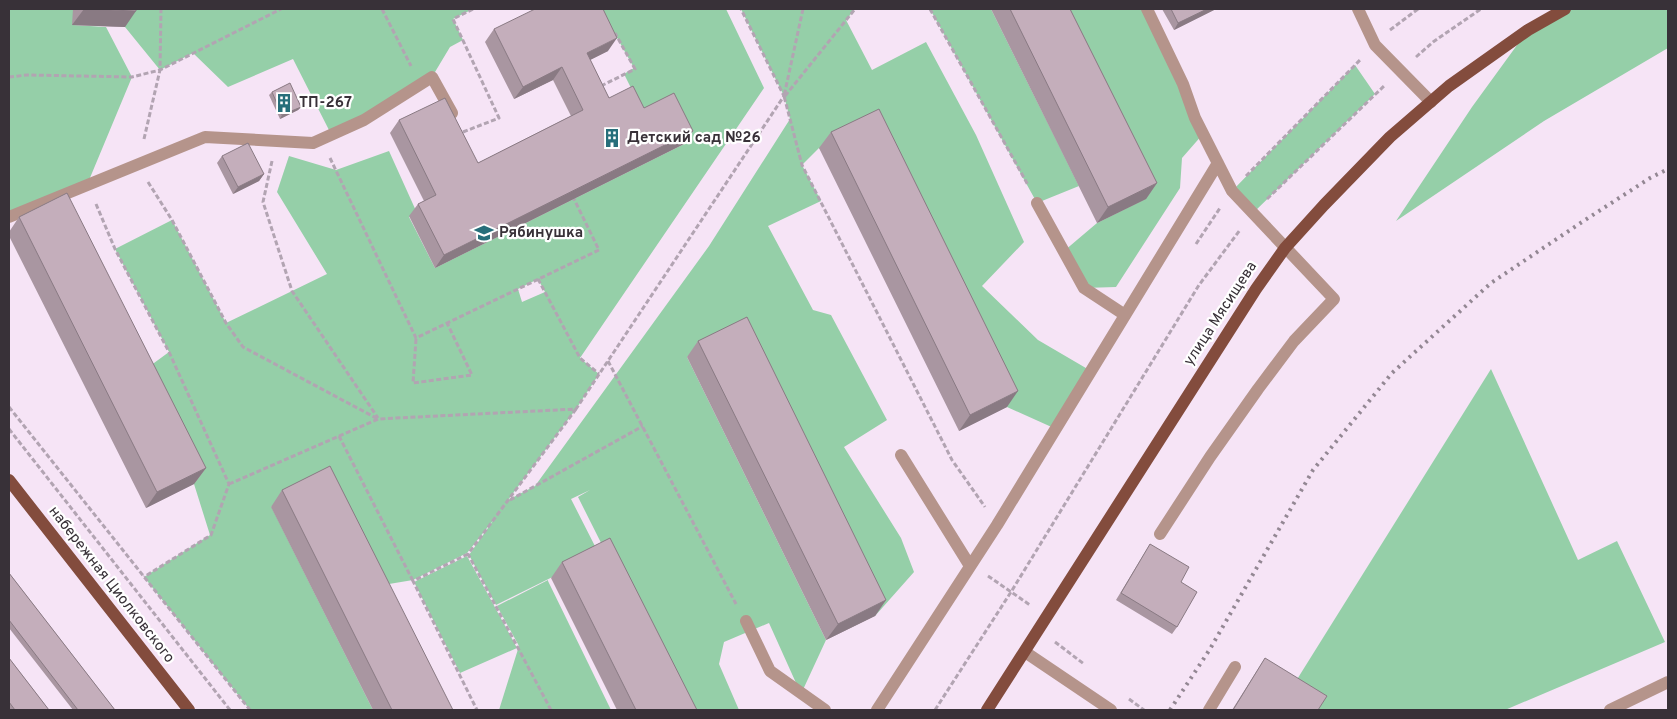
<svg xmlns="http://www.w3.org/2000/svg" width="1677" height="719" viewBox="0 0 1677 719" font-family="Overpass,sans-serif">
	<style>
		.green { fill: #95cfa8; fill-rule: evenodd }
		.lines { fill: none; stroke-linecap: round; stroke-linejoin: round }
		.path { stroke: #b2a4b2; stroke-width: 3; stroke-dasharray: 5 2.5; stroke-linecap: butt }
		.minor { stroke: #b5948b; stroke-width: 12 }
		.major { stroke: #834c3d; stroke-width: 12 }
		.rail { stroke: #938793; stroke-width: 4; stroke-dasharray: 2.5 5; stroke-linecap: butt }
		.wall { fill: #a996a1 }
		.shaded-wall { fill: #897a83 }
		.building { fill: #c4aebb; stroke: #897a83 }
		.labels { text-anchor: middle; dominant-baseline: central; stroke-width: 4.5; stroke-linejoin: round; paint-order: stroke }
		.poi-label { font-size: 15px; font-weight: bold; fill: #383138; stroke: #fff; text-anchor: start }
		.street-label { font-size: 15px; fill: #383138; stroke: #fff }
	</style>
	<rect width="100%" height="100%" fill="#f6e4f6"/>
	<path class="green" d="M9,9H73V25L106,27L132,77L87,185L9,217Z
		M125,9H473L453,19L463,40L450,47L432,77L331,134L293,59L228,87L193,53L160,70L125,27Z
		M601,9H726L764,88L580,358L599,374L576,409L508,500L535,486L709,246L790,119L784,96L741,9H855L846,20L872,70L926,42L976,135L1024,242L982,286L1038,340L1091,371L1056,429L1007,407L819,148L802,165L821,201L768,226L813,310L831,315L887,420L844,447L901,538L914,572L875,616L735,333L687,357L826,640L801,694L769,623L724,642L719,664L739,710H685L578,497L590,490L571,499L599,554L496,605L469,555L495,518L467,553L413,580L371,587L271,506L373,710H250L144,577L210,535L194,484L139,374L169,352L115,249L172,220L226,323L327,274L277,192L289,156L336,170L389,151L417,213L409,217L435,268L684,144L645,116L624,74L634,68ZM538,279L545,292L522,302L518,289Z
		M930,9H991L1079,186L1037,203Z
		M1051,9H1147L1203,134L1182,158L1180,188L1116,287L1084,288L1064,251L1097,223L1145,199Z
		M1565,9H1668V48L1544,121L1396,221L1472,107L1528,30Z
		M1355,65L1375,94L1253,213L1232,191Z
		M1491,369L1578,560L1617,541L1665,642L1505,710H1317L1291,689Z
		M467,556L517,648L460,673L414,582Z
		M548,580V581L611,710H499L519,646L497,606Z"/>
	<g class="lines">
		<path class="path" d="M382,9L411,66
			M803,9L784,96L802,165L952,460L985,507
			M930,9L1028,185
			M1390,30L1418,9
			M1416,57L1433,42L1481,9
			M9,77L27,75L132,77L160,70L281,9
			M601,86L635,69L615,33
			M785,96L855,9
			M463,132L499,118L453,19L473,9
			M144,139L160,70L161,9
			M330,158L416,338L599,250L574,199
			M272,161L263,202L292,291L378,418
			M1246,176L1361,59
			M148,182L172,220L226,323L243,347L378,419
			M1267,199L1385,85
			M96,204L115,249L169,352L229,484L211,535L144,577
			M1196,244L1220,208
			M538,279L580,358L599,374
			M416,339L413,383L472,375L447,323
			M608,361L736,604
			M9,407L250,710
			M9,429L230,710
			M339,436L413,581
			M229,484L378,419L576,409L784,96L741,9
			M510,500L643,426
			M468,554L413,581L477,710
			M988,576L1030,605
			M1055,642L1084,664
			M1129,699L1144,710
			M551,710L468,554L576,409
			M935,710L1011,592L1199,285L1240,230"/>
		<path class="minor" d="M1147,9L1183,84L1195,118L1232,191L1334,299L1294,341L1258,389L1210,457L1160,534
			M1358,9L1375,45L1431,102
			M1037,203L1084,288L1125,315
			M9,217L205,137L313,143L364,120L432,77L452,113
			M901,455L970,566
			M746,621L770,671L825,710
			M1025,652L1111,710
			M877,710L997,525L1218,163
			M1209,710L1235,667
			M1610,710L1668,682"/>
		<path class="major" d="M9,480L189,710
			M987,710L1256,289L1285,248L1324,205L1390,137L1449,86L1528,30L1565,9"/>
		<path class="rail" d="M1170,710L1210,649L1313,470L1392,373L1491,283L1582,222L1650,178L1668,169"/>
	</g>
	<path class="wall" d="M73,9H136L125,27L72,25Z
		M991,9H1070L1157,183L1146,199L1097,223Z
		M1162,9H1216L1174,30Z
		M494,29L608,51L590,60L609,98L644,108L693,131L684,144L435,268L409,216L418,204L424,201L390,133L399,120L478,163L571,116L553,80L514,99L485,42Z
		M272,92L301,107L298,110L280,119L269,95Z
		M831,132L1007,407L959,431L819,148Z
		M222,156L264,174L259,181L233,194L217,163Z
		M19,217L206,468L194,484L146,508L9,236V232Z
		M698,341L886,600L875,616L826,640L687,357Z
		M282,490L453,710H373L271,507Z
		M1150,544L1181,582L1177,627L1172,634L1116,600Z
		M562,562L697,710H617L551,578Z
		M9,573L115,710H73L9,628Z
		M9,658L49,710H10L9,709Z
		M1265,658L1318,710H1232Z"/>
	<path class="shaded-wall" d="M84,9L136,11L125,27L72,25Z
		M1207,9H1216L1174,30L1178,23Z
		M617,38L608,51L578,66L587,53Z
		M562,67L553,80L514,99L523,87Z
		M301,107L298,110L280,119L282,115Z
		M693,131L684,144L435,268L444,255Z
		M264,174L259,181L233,194L238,187Z
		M1157,183L1146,199L1097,223L1108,207Z
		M1018,391L1007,407L959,431L970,415Z
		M206,468L194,484L146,508L157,492Z
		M886,600L875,616L826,640L838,624Z"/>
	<path class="building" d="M84,9H136V11Z
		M535,9H603L617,38L587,53L609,98L633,86L644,108L674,93L693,131L444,255L418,204L436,195L399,120L445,98L478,163L583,110L562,67L523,87L494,29Z
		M1010,9H1070L1157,183L1108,207Z
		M1171,9H1207L1178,23Z
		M290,83L301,107L282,115L272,92Z
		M879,109L1018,391L970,415L831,132Z
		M248,143L264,174L238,187L222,156Z
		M67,193L206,468L157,492L19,217Z
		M747,317L886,600L838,624L698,341Z
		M330,466L453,710H392L282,490Z
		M610,538L697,710H636L562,562Z
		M1150,544L1189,567L1181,582L1197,592L1177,627L1121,593Z
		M9,573L115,710H78L9,620Z
		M9,658L49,710H15L9,702Z
		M1265,658L1327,696L1318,710H1233Z"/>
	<defs>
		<g id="building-bare" transform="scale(1.5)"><path d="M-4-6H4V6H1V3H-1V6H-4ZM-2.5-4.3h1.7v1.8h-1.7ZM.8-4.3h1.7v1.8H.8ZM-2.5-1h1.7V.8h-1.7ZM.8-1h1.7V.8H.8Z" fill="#266e7a" stroke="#fff" stroke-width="2.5" paint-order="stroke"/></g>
		<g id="school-bare" transform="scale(1.5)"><path d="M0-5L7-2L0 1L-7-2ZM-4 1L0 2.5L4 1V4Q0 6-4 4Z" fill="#266e7a" stroke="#fff" stroke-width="2.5" paint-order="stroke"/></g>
	</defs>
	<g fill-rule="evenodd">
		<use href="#building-bare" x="284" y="103"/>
		<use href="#building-bare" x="612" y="138"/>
		<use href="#school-bare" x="484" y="233"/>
	</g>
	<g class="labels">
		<g class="poi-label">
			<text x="299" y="103">ТП-267</text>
			<text x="627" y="138">Детский сад №26</text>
			<text x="499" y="233">Рябинушка</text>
		</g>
		<g class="street-label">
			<text transform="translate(1221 314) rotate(-57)">улица Мясищева</text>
			<text transform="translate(111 585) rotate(52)">набережная Циолковского</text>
		</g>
	</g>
	<rect width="1677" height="719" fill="none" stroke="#383138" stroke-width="20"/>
</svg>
